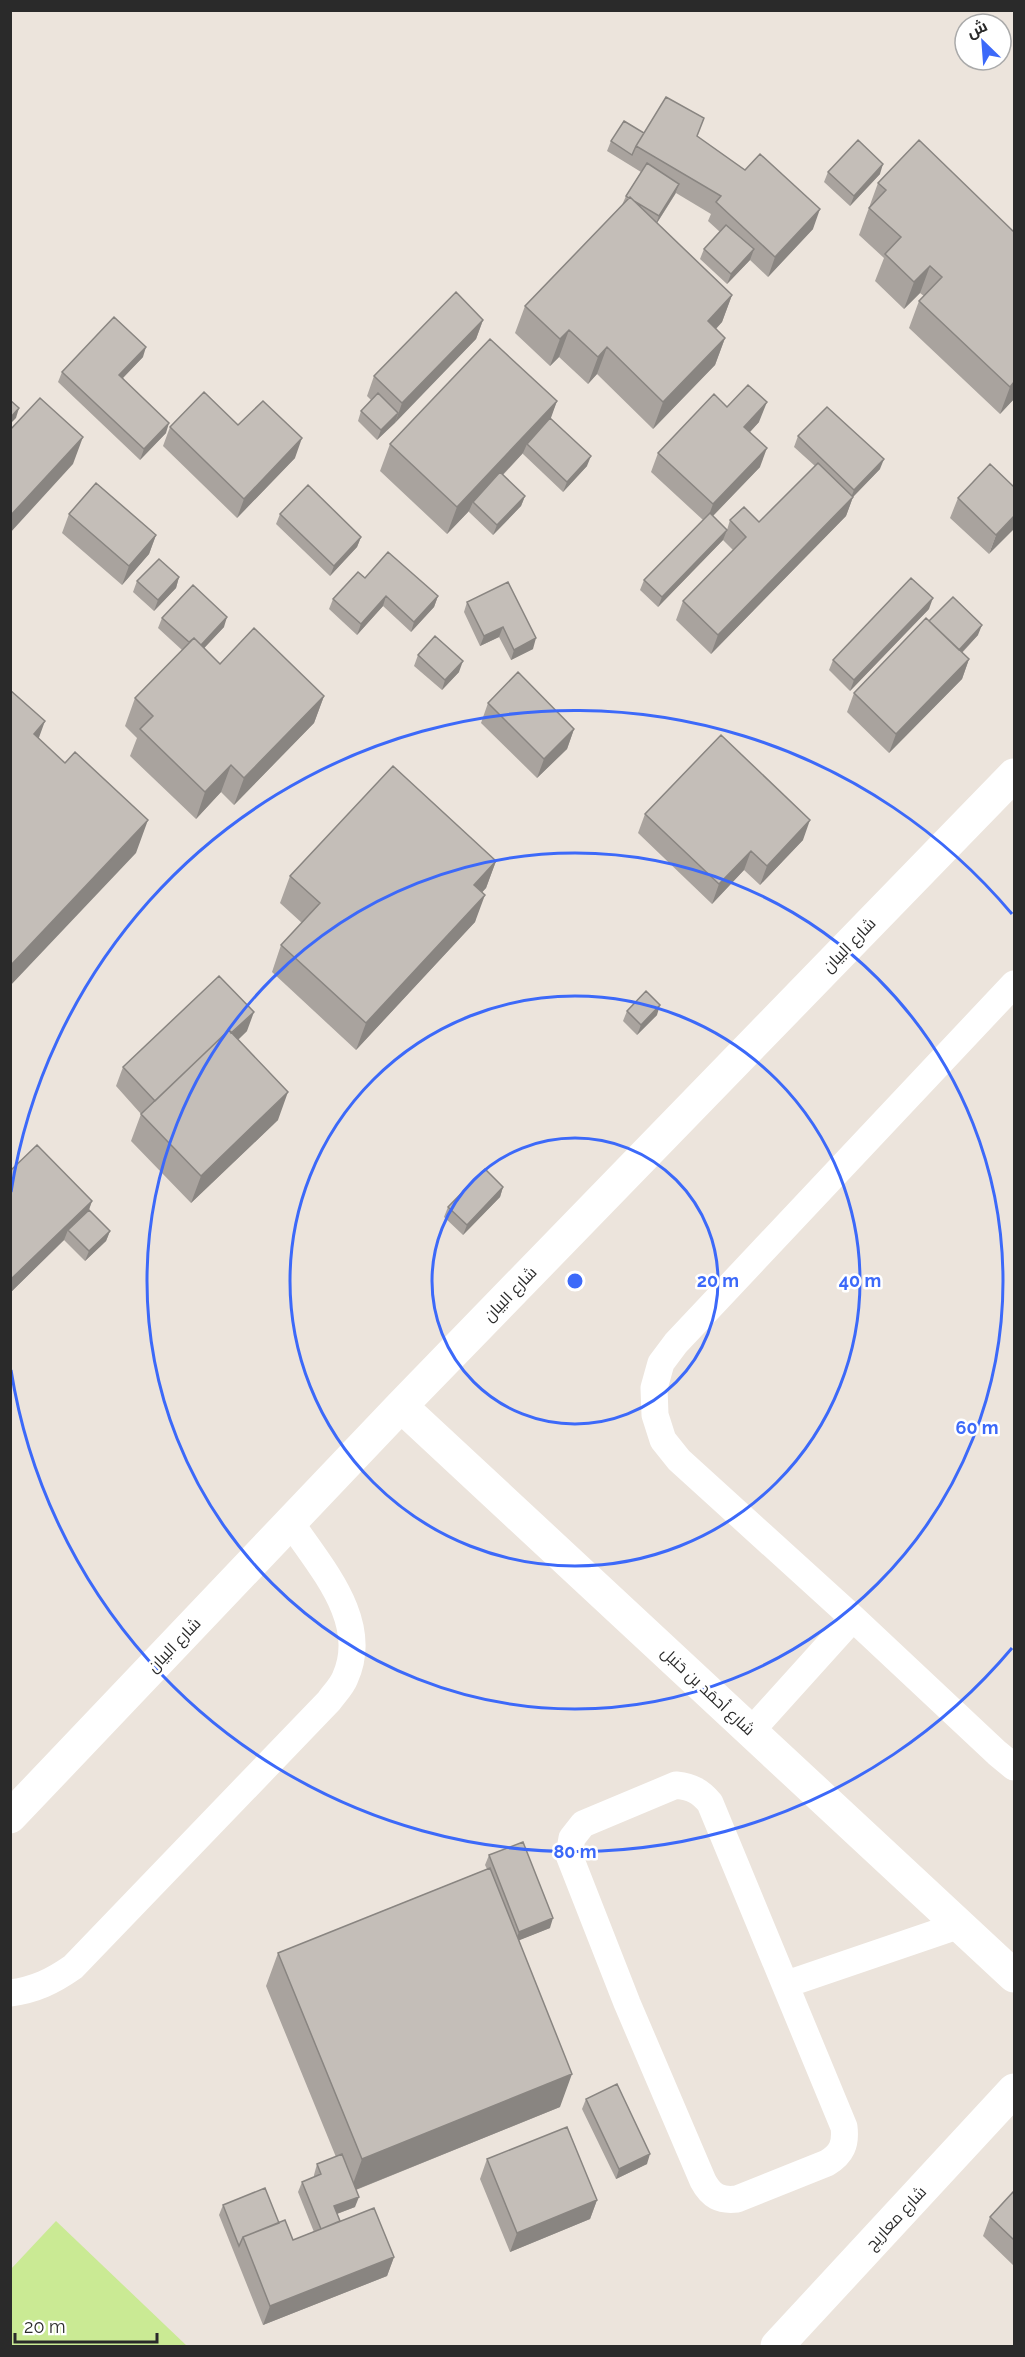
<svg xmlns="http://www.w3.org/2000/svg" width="1025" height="2357" viewBox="0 0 1025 2357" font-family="Raleway,Cairo,sans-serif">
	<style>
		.pitch { fill: #caea94 }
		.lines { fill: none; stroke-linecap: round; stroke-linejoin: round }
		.service { stroke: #fff; stroke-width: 27 }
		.minor { stroke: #fff; stroke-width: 33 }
		.wall { fill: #a9a39e }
		.shaded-wall { fill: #898581 }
		.building { fill: #c4beb8; stroke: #898581; stroke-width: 1.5 }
		.ring { fill: none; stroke: #3c69f9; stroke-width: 3 }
		.labels { text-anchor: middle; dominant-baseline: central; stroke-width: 5; stroke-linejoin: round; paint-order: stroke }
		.street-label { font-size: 16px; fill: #2a2a2a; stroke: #fff }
		.centre { fill: #3c69f9; stroke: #fff; stroke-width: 3 }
		.ring-label { font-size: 18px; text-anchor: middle; font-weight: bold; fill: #3c69f9; stroke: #fff; stroke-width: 5; stroke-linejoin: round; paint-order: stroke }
	</style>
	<rect width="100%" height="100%" fill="#ece4dc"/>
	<path class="pitch" d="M56,2221L187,2346H11V2269Z"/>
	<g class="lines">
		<path class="service" d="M1014,984L676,1343L661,1363L654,1388L655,1415L663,1440L679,1460L853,1618L997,1753L1014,1767
			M751,1731L853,1618
			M676,1785C692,1787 700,1791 710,1803L844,2127C846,2144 842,2154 827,2163L737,2199C720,2201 711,2196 703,2181L627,2003L569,1855L572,1838L583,1824Z
			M787,1984L960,1925
			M10,1993C35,1990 53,1981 73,1967L329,1701C334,1694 342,1686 345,1678C371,1621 320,1567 291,1523"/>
		<path class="minor" d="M401,1406L1014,1976
			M10,1817L401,1406L1014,775
			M777,2346L1014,2090"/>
	</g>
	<path class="wall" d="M704,118L697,136L813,229L768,277L750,260L727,284L700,259L704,249L720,232L708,221L711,214L676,193L657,223L732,295L722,322L716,329L725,338L715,365L653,429L597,374L588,384L559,357L550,366L515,333L525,306L622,205L626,196L641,172L607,151L611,141Z
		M828,172L880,174L850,206L824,182Z
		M878,183L1014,232V399L1000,414L909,328L919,301L924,296L920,293L904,309L875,281L884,258L859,235Z
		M483,320L476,339L377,440L358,421L361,411L371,400L367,396L374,376Z
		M143,357L123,378L166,433L140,460L58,382L62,372Z
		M557,401L550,418L587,466L563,492L523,454V453L503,475L525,496L521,506L493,535L469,512V511L447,534L380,471L390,444Z
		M727,407L759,422L750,432L760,467L713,516L727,530L730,520L759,522L815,466L794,447L798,436L880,469L853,497L846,516L711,654L676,620L683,601L733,550L723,540L658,607L640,590L644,580L703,520L651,472L658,453Z
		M238,425L295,458L237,518L163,446L170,427Z
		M1014,487L989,554L950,518L958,498Z
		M69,514L156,535L149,554L122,585L62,533Z
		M280,514L361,537L357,547L330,576L276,524Z
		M179,577L176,588L154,611L133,592L137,581Z
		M365,578L438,596L434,607L411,632L383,606L357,635L329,609L333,599Z
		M467,602L533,649L511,660L499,637L480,646L464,612Z
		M929,609L850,691L829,670L833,660Z
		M162,618L224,627L204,648L220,664L324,696L314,723L234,805L221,792L196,819L130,756L137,738L125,726L135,698L182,650L158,628Z
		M929,621L978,635L962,653L969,659L962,679L889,753L847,712L854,693Z
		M418,655L459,672L442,690L414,666Z
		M488,703L574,729L567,749L537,778L481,723Z
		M645,814L803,840L760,885L744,870L712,904L638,833Z
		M496,861L486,888L482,892L475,922L356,1050L272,972L281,945L302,923L280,903L290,876Z
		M627,1011L657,1015L637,1035L623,1021Z
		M247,1031L238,1040L278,1120L191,1203L131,1141L141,1114L116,1086L123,1067Z
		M10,1171L92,1201L89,1210L110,1231L106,1241L85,1261L64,1240L10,1293Z
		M503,1187L500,1197L463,1235L444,1217L448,1207Z
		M489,1855L550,1928L519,1940L560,2107L356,2190L355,2207L337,2214L340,2221L394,2257L387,2276L263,2325L219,2215L223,2205L279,2223L293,2240L314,2232L298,2192L302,2182L314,2177V2175L317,2164L336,2157L266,1986L278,1953L487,1869L485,1865Z
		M586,2099L647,2164L616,2179L582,2109Z
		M487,2159L597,2200L590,2219L510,2252L480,2179Z
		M1014,2191V2266L983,2236L990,2217Z"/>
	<path class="shaded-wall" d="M883,164L880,174L850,206L854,196Z
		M679,184L675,194L655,226L659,216Z
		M820,209L813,229L768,277L775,257Z
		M754,249L750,260L727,284L731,274Z
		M930,266L920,293L904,309L914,282Z
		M732,295L722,322L698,348L708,321Z
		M483,320L476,339L395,423L402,403Z
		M569,330L559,357L550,366L560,339Z
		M725,338L715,365L653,429L663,402Z
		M146,347L143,357L116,385L119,375Z
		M607,347L597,374L588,384L598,357Z
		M1014,382V399L1000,414L1010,387Z
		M557,401L547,429L527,444L523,453L475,504L473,502L469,511L447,534L457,507Z
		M767,402L759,422L737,446L744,427Z
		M19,408L16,418L10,424V418Z
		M398,413L395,423L377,440L381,430Z
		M169,423L166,433L140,460L144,449Z
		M83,437L73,464L10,533V516Z
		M302,438L295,458L237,518L244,499Z
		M767,448L760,467L706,523L713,504Z
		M591,456L587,466L563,492L567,482Z
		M884,459L880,469L850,500L854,490Z
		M525,496L521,506L493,535L497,525Z
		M853,497L846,516L711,654L718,635Z
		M1014,516V529L989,554L996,535Z
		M727,530L723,540L658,607L662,597Z
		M156,535L149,554L122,585L129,566Z
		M361,537L357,547L330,576L334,566Z
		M179,577L176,588L154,611L158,600Z
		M386,596L383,606L357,635L361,624Z
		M438,596L434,607L411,632L414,622Z
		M933,598L929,609L850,691L854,680Z
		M227,617L224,627L193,660L197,649Z
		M982,625L978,635L949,666L952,656Z
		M503,627L499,637L480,646L484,636Z
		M536,638L533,649L511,660L514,650Z
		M969,659L962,679L889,753L896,734Z
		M463,661L459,672L442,690L445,680Z
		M324,696L314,723L234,805L244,778Z
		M45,721L33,754L34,734Z
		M574,729L567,749L537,778L544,759Z
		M231,765L221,792L196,819L205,792Z
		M148,820L136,853L10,986V966Z
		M810,820L803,840L760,885L767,866Z
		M751,851L744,870L712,904L719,884Z
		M496,861L486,888L464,912L474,885Z
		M485,895L475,922L356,1050L366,1023Z
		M660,1005L657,1015L637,1035L641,1025Z
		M254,1012L247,1031L150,1123L157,1103Z
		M288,1092L278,1120L191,1203L201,1176Z
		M503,1187L500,1197L463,1235L467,1225Z
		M92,1201L85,1220L68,1230L64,1240L10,1293V1280Z
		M110,1231L106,1241L85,1261L89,1251Z
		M553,1918L550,1928L515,1942L519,1932Z
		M572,2074L560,2107L350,2192L362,2159Z
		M650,2154L647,2164L616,2179L619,2169Z
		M359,2197L355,2207L331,2216L334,2206Z
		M597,2200L590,2219L510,2252L517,2233Z
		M394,2257L387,2276L263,2325L270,2306Z"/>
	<path class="building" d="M666,97L704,118L697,136L745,170L760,154L820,209L775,257L716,202L721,196L636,146Z
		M624,121L644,133L636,146L632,155L611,141Z
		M858,140L883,164L854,196L828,172Z
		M919,140L1014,232V382L1010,387L919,301L942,277L930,266L914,282L885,254L901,237L869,208L886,190L878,183Z
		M647,163L679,184L659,216L634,201L630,197L629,198L626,196Z
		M630,197L732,295L708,321L725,338L663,402L607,347L598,357L569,330L560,339L525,306Z
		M726,225L754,249L731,274L704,249Z
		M456,292L483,320L402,403L374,376Z
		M114,317L146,347L119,375L169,423L144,449L62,372Z
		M490,339L557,401L457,507L390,444Z
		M748,385L767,402L744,427L767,448L713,504L658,453L714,394L727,407Z
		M204,392L238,425L263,401L302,438L244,499L170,427Z
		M378,393L398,413L381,430L361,411Z
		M40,398L83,437L10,516V430Z
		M10,400L19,408L10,418Z
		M827,407L884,459L854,490L798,436Z
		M550,418L591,456L567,482L527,444Z
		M818,463L853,497L718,635L683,601L746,537L730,520L744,507L759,522Z
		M990,464L1014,487V516L996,535L958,498Z
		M500,472L525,496L497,525L473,502Z
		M96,483L156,535L129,566L69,514Z
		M308,485L361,537L334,566L280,514Z
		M710,513L727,530L662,597L644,580Z
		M388,552L438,596L414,622L386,596L361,624L333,599L358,572L365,578Z
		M159,559L179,577L158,600L137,581Z
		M911,578L933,598L854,680L833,660Z
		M508,582L536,638L514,650L503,627L484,636L467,602Z
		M193,585L227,617L201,645L194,638L189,642L162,618Z
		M953,597L982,625L959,650L929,621Z
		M926,618L969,659L896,734L854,693Z
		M254,628L324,696L244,778L231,765L205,792L140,729L153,716L135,698L194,638L220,664Z
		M435,636L463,661L445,680L418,655Z
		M518,672L574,729L544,759L488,703Z
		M10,690L45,721L34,734L65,763L75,752L148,820L10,966Z
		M721,735L810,820L767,866L751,851L719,884L645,814Z
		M393,766L496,861L474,885L485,895L366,1023L281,945L320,903L290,876Z
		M219,976L254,1012L231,1033L229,1030L155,1101L123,1067Z
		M646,991L660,1005L641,1025L627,1011Z
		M229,1030L288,1092L201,1176L141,1114Z
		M37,1145L92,1201L10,1280V1171Z
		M485,1169L503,1187L467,1225L448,1207Z
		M89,1210L110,1231L89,1251L68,1230Z
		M523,1842L553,1918L519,1932L489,1855Z
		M490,1868L572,2074L362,2159L278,1953Z
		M617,2084L650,2154L619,2169L586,2099Z
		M567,2127L597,2200L517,2233L487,2159Z
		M342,2154L359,2197L334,2206L340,2221L321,2229L302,2182L321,2174L317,2164Z
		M265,2188L279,2223L243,2237L239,2246L223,2205Z
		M1014,2191V2240L990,2217Z
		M374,2208L394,2257L270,2306L243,2237L285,2220L293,2240Z"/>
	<g class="ring">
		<circle cx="575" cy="1281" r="143"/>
		<circle cx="575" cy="1281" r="285"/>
		<circle cx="575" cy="1281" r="428"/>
		<path d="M1012 1648A571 571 0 0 1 11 1370M11 1192A571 571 0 0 1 1012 914"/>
	</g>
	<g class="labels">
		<g class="street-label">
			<text transform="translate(849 945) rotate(-46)">شارع البيان</text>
			<text transform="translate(510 1294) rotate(-46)">شارع البيان</text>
			<text transform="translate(174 1645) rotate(-46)">شارع البيان</text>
			<text transform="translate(708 1691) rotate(43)">شارع أحمَد بن حَنبل</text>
			<text transform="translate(896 2218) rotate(-47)">شارع معاريج</text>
		</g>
	</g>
	<circle cx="575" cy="1281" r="9" class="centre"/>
	<g class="ring-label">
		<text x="718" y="1287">20 m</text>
		<text x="860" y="1287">40 m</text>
		<text x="977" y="1434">60 m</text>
		<text x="575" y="1858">80 m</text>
	</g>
	<rect width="1025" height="2357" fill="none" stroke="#2a2a2a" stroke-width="24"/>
	<g transform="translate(983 42) rotate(335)"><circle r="28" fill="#ffffff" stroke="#aaaaaa" stroke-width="1.5"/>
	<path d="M0-4.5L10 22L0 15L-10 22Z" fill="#3c69f9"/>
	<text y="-9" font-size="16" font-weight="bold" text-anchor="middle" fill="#2a2a2a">ش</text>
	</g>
	<path d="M15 2333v9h142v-9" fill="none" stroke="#2a2a2a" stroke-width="3"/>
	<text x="24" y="2333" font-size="18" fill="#2a2a2a" stroke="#ffffff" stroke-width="4.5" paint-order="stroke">20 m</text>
</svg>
